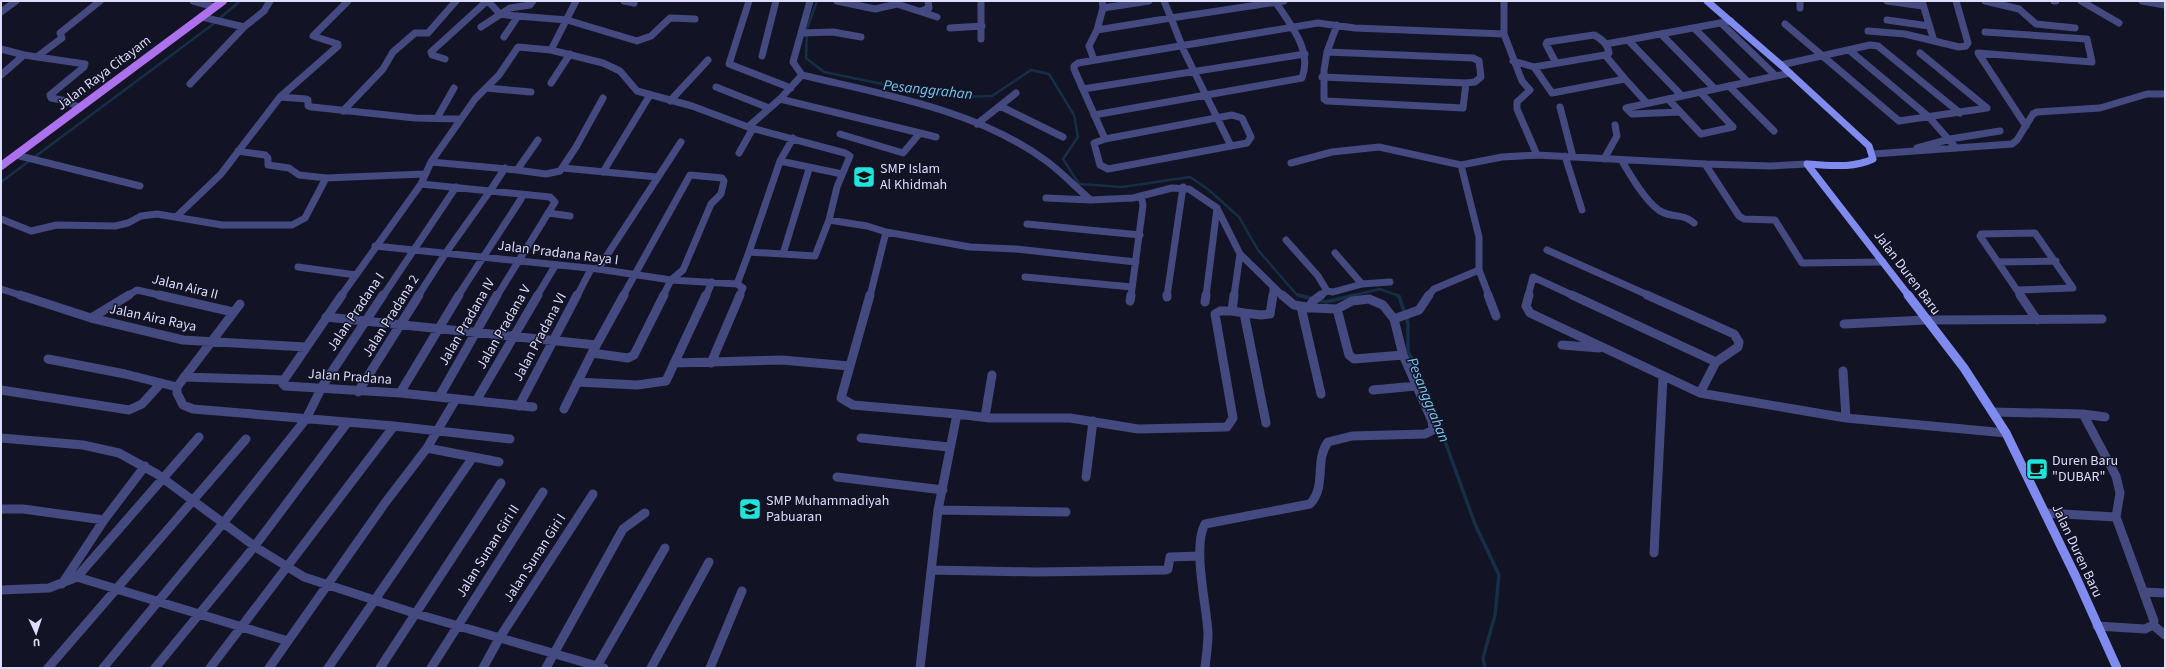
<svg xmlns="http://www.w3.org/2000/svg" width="2166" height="669" viewBox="0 0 2166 669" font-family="'Source Sans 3',sans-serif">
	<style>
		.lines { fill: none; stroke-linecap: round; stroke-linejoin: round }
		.stream-far1 { stroke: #152f47; stroke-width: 2.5 }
		.stream { stroke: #152f47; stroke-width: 3.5 }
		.street-far1 { stroke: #44497f; stroke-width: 7 }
		.street { stroke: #44497f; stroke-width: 9 }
		.secondary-far1 { stroke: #7f8bef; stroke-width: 7 }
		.secondary { stroke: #7f8bef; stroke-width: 9 }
		.primary { stroke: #ad71ed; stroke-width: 8 }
		.labels { text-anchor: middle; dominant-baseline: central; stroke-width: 3; stroke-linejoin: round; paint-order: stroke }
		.street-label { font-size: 14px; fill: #dcddfb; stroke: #131326 }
		.poi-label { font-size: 14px; fill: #dcddfb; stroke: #131326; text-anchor: start }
		.water-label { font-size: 15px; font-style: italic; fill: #77c7ee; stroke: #131326 }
	</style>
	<rect width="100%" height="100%" fill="#131326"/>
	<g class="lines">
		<path class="stream-far1" d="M817,1L807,28L806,58L824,72L887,85L899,90L962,97L992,96L1031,70L1049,74L1074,115L1078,137L1063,159L1079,184L1122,187L1190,177L1209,190L1239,217L1258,250L1297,295L1302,296
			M1,182L212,25L240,1
			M1350,296L1380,289L1399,296"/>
		<path class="stream" d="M1298,295L1314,299
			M1397,295L1399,296L1408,323V351L1426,389L1475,524L1499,575L1495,615L1483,658L1485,668
			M1319,300L1326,302L1355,295"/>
		<path class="street-far1" d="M193,1L215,7
			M488,1L499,13L506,15L567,20L637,41L651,36L670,18L695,19
			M624,1L634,3
			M749,1L729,64L791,88
			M810,1L793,62L802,75C884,95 975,109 1045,160C1062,172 1075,187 1091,200L1133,198L1172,188L1189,189L1217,208L1240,254L1283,296
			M837,1L875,9L897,4L937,17
			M981,1V39
			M1102,1L1103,8L1149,1
			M1504,1V34L1522,81L1530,90L1517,102V109L1537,155
			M1800,1V8
			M1887,1L1923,6
			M1922,1L1934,41
			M1985,1L2019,9L2036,24L2075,28
			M2054,1H2056
			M2081,1L2119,23
			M2142,1L2165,5
			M921,11L929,8L928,1
			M1,12L16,1
			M202,17L244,27
			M1887,20L1929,26
			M1721,23L1776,76
			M1785,24L1899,121L1987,108L1920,53
			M481,27L510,8L530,5L533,1
			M950,28L982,26
			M1694,28L1748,82
			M1097,30L1103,8
			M1868,31L1905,34L1959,47L1966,46L1968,43L1956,1
			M1985,32L2087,39L2092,62L1978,53L2026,126
			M801,33L833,32L861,37
			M1661,34L1715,89
			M504,37L518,16
			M1628,40L1682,96
			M1606,44L1731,21
			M1,49L24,55L1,75
			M551,50L576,1
			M1849,50L1929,117L1956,148
			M1327,52L1473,58L1479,61L1481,77L1475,82L1466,83L1463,108L1327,101L1324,99V70Z
			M1327,52L1337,25
			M24,55L85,64L84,67L50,95L51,98L67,101L80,108
			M1605,55L1625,79
			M38,56L62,38L60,33L100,1
			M762,56L776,1
			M445,59L432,55L431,52L487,1
			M1094,60L1089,46L1097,30L1171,18L1164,1
			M1513,61L1534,67L1605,55L1609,53C1608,44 1602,39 1594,35L1547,42L1546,44L1556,63
			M1781,65L1870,45L1878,46L1960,113
			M1534,67L1552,93L1625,79L1647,103
			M1322,77L1466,83
			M551,83L570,54
			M190,84L244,27L264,11L270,1
			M1729,86L1774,131
			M716,87L769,108
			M486,88L531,92
			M1083,89L1305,54
			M280,97L306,99L308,100V106L312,107L415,118L461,119
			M780,99L920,133L903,153L840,134
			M1668,99L1701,134L1733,127L1700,92
			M670,101L708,60
			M1000,106L1063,137
			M1560,107L1573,157
			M343,111L383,69L393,52L415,33H428L456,1
			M1680,112L1632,114L1626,108L1790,73
			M1094,115L1302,78C1313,50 1289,23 1275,1
			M1232,115L1242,118L1251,137L1247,143L1108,169L1100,165L1094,143L1105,139Z
			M437,118L454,88
			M977,124L1016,93
			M748,127L780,99L802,75
			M920,133L936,137
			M793,138L780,161L842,174
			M1105,139L1074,69V66L1078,63L1318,23L1355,28L1504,34
			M1231,146L1184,51L1171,18L1284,1
			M1917,148L1950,139L2000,131
			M238,151L265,155L268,158V165L289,168L299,175L326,178L424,174
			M739,153L753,128
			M1873,154L2012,144L2017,140L2033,114L2037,112L2100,108L2147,94H2165
			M16,155L140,186
			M1565,156L1582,210
			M1604,159L1617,136L1615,125
			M1622,161C1630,175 1648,205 1662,212C1674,218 1683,213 1694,223
			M431,162L517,170L538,140
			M1291,163L1332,152L1379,147L1461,165
			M1705,164L1739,216L1744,219L1775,220L1802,263L1883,262
			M563,168L657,177
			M517,170L546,174L560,171L576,147L603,98
			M603,172L650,95
			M421,184L490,191L505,168
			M1046,198L1091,200
			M548,213L570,216
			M176,217L221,174L280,97L338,46V44L313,36L348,1
			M1,219L31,231L57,225L115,226L128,223L141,216L157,214L222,225H292L305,218L326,178
			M1027,224L1140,235
			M886,232L970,247L1016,249L1136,262
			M1286,240L1318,276L1327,291L1333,292L1362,284L1390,282
			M375,246L598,269L671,280L737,284
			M1547,250L1650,296
			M749,252L780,161
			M1335,253L1362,284
			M783,254L815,256L829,220
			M1998,262L2056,261
			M298,267L356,275
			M598,269L681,142
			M1479,270L1489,296
			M1025,277L1132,287
			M737,284L749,252L783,254L809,169
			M737,284L743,288L739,296
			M1,289L23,296
			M2017,290L2073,288L2035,233L1981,234L1980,236L2021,296
			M127,296L137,290L164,296
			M341,296L421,184L431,162L475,99L499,75L518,47L551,50L603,63L620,71L637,91L692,106L748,127L845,153L850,156L837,187L829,220L867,226L886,232L870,296
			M383,296L456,187
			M418,296L445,254L490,191L520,194L522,196L521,199L458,296
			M497,296L555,202L550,197L520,194
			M537,296L555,266
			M577,296L591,269
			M623,296L690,175L722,178L724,181L721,194L711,204L683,270L671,280L663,296
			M706,296L712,282
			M1131,296L1143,205L1141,196
			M1167,296L1183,187
			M1206,296L1217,208
			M1234,296L1240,254
			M1273,296V288
			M1320,296L1327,291
			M1428,296L1434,289L1479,270V237L1461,165L1502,157L1537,155L1705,164L1771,166L1807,164
			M1528,296L1533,277L1574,296"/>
		<path class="street" d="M20,295L91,318L183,340L305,347
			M159,295L233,312
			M870,295L841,398L853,405L957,414L938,510L920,668
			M1282,295L1294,305L1313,308L1337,309L1352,301L1369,299L1383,305L1394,319L1419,310L1429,295
			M1488,295L1496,316
			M1529,295L1526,306L1530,313L1700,393L1846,418L2006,433
			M1572,295L1716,362
			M1647,295L1734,334L1739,342L1738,347L1716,362L1700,393
			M2020,295L2037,320
			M1167,297V295
			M1130,301L1131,295
			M1205,302L1206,295
			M1301,307L1321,394
			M1308,308L1313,301L1321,295
			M1337,309L1349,355L1354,359L1403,355
			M1232,311L1244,313L1266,423
			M1244,313L1261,315L1270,314L1273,295
			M326,317L596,345
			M91,318L129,295
			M1844,324L1925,320L2102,319
			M1562,345L1599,348
			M592,353L628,358L634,355L664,295
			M592,353L624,295
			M48,359L125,374L177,387V393L183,405L193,409L394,426L510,439
			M674,363L782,360L849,366
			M711,363L740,295
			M1843,371L1846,418
			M184,377L284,380L283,384L285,386L400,393L533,407
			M284,380L342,295
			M577,382L637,385L666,381L706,295
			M177,387L240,304
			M1,390L129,410L142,404L161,383
			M1373,390L1416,386
			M358,392L419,295
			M400,393L459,295
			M439,397L497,295
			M476,401L538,295
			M519,406L577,295
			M564,409L592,353
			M1993,412L2083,414L2105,417
			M957,414L989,418H1070L1138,429L1227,427L1233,418L1215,314L1220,311H1232L1234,295
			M2083,414L2116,476L2120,493L2116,517L2154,621L2153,625L2145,629L2097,626
			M985,417L992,375
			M1,438L83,445L119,453L157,474L257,548L304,577L417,614L604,668
			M861,438L949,447
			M427,448L499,462
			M837,477L943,490
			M1086,477L1093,421
			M1,509H23L104,520L145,466
			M938,510L1066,512
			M2045,513L2116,517
			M1654,553L1663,377
			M931,570L1037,572L1166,570L1168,569L1170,557L1200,556
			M77,577L288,641
			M62,584L104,520
			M1,590L49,588L77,577L199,437
			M2144,592L2165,593
			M2153,625L2165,635
			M48,668L246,439
			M103,668L224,522L306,419L323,385L383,295
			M155,668L254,547L347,423
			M210,668L394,426
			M269,668L385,503L427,448L456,399
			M328,668L473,457
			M380,668L501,483
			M431,668L543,492
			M483,668L500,637L593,494
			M546,668L623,529L645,513
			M596,668L665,548
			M651,668L709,562
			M710,668L742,591
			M1205,668C1206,657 1208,645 1208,634C1207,607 1192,546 1205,524L1310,504C1327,486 1314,461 1328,442L1352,436L1425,434L1433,430L1432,421L1403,355L1394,319"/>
		<path class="secondary-far1" d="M1707,1L1781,65L1869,146L1873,159C1852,169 1829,165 1807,164L1909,296"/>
		<path class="secondary" d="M1908,295L1964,368L2006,433L2076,577L2117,668"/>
		<path class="primary" d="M1,166L223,1"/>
	</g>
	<defs>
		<g id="school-square" transform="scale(1.15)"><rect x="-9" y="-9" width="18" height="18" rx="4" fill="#20e3db" stroke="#131326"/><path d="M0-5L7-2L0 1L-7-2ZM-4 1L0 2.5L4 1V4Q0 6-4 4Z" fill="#111"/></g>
		<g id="cafe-square" transform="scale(1.15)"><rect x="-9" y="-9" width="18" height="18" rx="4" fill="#20e3db" stroke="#131326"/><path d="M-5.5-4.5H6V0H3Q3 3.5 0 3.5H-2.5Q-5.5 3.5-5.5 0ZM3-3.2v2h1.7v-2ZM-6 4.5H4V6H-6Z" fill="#111"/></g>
	</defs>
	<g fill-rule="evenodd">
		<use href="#school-square" x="864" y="177"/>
		<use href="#cafe-square" x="2037" y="469"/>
		<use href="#school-square" x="750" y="509"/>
	</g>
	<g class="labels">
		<g class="street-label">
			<text transform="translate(104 73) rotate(-37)">Jalan Raya Citayam</text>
			<text transform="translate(558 253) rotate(7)">Jalan Pradana Raya I</text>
			<text transform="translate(1907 273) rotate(53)">Jalan Duren Baru</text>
			<text transform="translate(185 287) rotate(14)">Jalan Aira II</text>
			<text transform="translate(356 312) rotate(-56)">Jalan Pradana I</text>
			<text transform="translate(391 316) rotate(-58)">Jalan Pradana 2</text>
			<text transform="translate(153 318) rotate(12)">Jalan Aira Raya</text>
			<text transform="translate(467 322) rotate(-60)">Jalan Pradana IV</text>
			<text transform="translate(504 327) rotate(-60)">Jalan Pradana V</text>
			<text transform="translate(540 337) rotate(-62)">Jalan Pradana VI</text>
			<text transform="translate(350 377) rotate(4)">Jalan Pradana</text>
			<text transform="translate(488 551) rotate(-58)">Jalan Sunan Giri II</text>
			<text transform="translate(2077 551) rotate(65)">Jalan Duren Baru</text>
			<text transform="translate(535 558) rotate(-57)">Jalan Sunan Giri I</text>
		</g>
		<g class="poi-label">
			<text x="880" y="169">SMP Islam<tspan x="880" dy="16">Al Khidmah</tspan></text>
			<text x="2052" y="461">Duren Baru<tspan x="2052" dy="16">"DUBAR"</tspan></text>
			<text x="766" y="501">SMP Muhammadiyah<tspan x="766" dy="16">Pabuaran</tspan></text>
		</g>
		<g class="water-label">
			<text transform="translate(928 90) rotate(6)">Pesanggrahan</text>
			<text transform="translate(1428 400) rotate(68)">Pesanggrahan</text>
		</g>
	</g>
	<rect width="2166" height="669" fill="none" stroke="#dcddfb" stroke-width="4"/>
	<g transform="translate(36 633) rotate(177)" stroke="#131326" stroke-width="3" paint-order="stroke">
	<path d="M0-3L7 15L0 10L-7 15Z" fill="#dcddfb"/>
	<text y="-6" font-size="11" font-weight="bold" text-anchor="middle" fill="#dcddfb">U</text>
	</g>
</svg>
